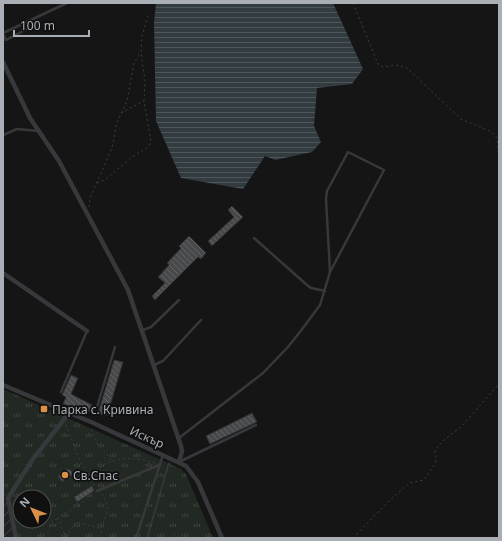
<svg xmlns="http://www.w3.org/2000/svg" width="502" height="541" viewBox="0 0 502 541" font-family="'Noto Sans',sans-serif">
	<style>
		.industrial { fill: url(#industrial-furrows) }
		.grass { fill: url(#grass-tufts); fill-rule: evenodd }
		.water { fill: url(#water-rules) }
		.lines { fill: none; stroke-linecap: round; stroke-linejoin: round }
		.stream { stroke: #323c40; stroke-width: 1.5 }
		.building { fill: url(#building-back-hatch); stroke: #2f3032 }
		.path { stroke: #3d3f42; stroke-width: 1; stroke-dasharray: 2 3; stroke-linecap: butt }
		.service { stroke: #37383b; stroke-width: 2.5 }
		.minor { stroke: #37383b; stroke-width: 4.5 }
		.poi-dot { fill: #db9048; stroke: #101011; stroke-width: 1.5 }
		.labels { text-anchor: middle; dominant-baseline: central; stroke-width: 3.5; stroke-linejoin: round; paint-order: stroke }
		.poi-label { font-size: 12px; fill: #a9afb5; stroke: #101011; text-anchor: start }
		.street-label { font-size: 12px; fill: #a9afb5; stroke: #101011 }
	</style>
	<defs>
		<pattern id="industrial-furrows" width="10" height="10" patternUnits="userSpaceOnUse"><rect width="10" height="10" fill="#212223"/><path d="M-1 1l2-2M0 10L10 0M9 11l2-2" fill="none" stroke="#3e4041"/></pattern>
		<pattern id="grass-tufts" width="24" height="20" patternUnits="userSpaceOnUse"><rect width="24" height="20" fill="#222822"/><path d="M3 7l-1-3M5 7V3M7 7l1-3M15 17l-1-3M17 17v-4M19 17l1-3" fill="none" stroke="#3f4540"/></pattern>
		<pattern id="water-rules" width="6" height="5" patternUnits="userSpaceOnUse"><rect width="6" height="5" fill="#323c40"/><path d="M0 2.5h6" fill="none" stroke="#4d5659"/></pattern>
		<pattern id="building-back-hatch" width="6" height="6" patternUnits="userSpaceOnUse"><rect width="6" height="6" fill="#47494b"/><path d="M-1 5l2 2M0 0l6 6M5-1l2 2" fill="none" stroke="#5f6163"/></pattern>
	</defs>
	<rect width="100%" height="100%" fill="#151516"/>
	<path class="industrial" d="M3,494L8,498L16,538H3Z"/>
	<path class="grass" d="M3,389L181,469L186,474L213,538H16L8,498L3,494ZM20,497H44V521H20Z"/>
	<path class="water" d="M156,3H333L363,69L352,84L317,88L314,126L321,142L312,152L275,160L265,156L243,189L181,178L156,121L154,22Z"/>
	<g class="lines">
		<path class="stream" d="M147,538L169,463"/>
	</g>
	<path class="building" d="M232,206L243,217L212,246L208,241L234,217L228,210Z
		M189,236L206,253L201,259L198,257L155,300L152,296L165,283L158,277L169,265L167,263L181,248L179,246Z
		M114,360L123,362L107,416L98,413Z
		M71,375L78,378L71,394L92,405L89,412L63,404L66,397L62,395Z
		M252,413L257,422L210,444L206,436Z
		M68,469L72,471V475L62,482L58,476Z
		M92,486L94,491L77,502L74,497Z"/>
	<g class="lines">
		<path class="path" d="M353,3L378,64L383,67L397,65L407,68L461,119L492,132L497,138L499,160
			M121,113L144,101
			M97,183L105,180L132,157L147,148L151,142L144,101L145,81L141,52L142,36L149,13
			M89,207L90,198L112,148L117,122L127,101L134,63L141,52
			M66,425L80,461L95,487
			M92,429L97,443L112,461
			M92,480C99,455 135,456 155,463
			M101,494C116,511 100,518 101,536L103,538
			M66,537L76,522L99,528
			M40,538L49,530L51,522L57,519
			M66,538L58,518L94,494
			M170,538L174,534L180,538
			M353,538L389,501L409,483L424,480L436,462L435,450L444,440L461,427L499,384"/>
		<path class="service" d="M3,33L67,3
			M3,34L6,40L27,29
			M3,135L17,129L39,131
			M254,238L307,285L311,288L325,291
			M143,330L151,327L179,300
			M154,365L163,361L201,320
			M61,392L87,331
			M97,407L115,347
			M179,438L263,373L288,347L303,328L320,305L330,272L384,170L348,152L327,191L326,199L330,272
			M179,462L256,425
			M97,491L159,465
			M136,538L163,455"/>
		<path class="minor" d="M3,62L30,118L59,161L128,290L181,446L182,451L179,462
			M3,273L87,331
			M3,385L91,422L186,466L198,482L222,538
			M16,538L8,498L33,459L69,413"/>
	</g>
	<g class="poi-dot">
		<rect x="40" y="405" width="8" height="8" rx="2"/>
		<circle cx="65" cy="475" r="4"/>
	</g>
	<g class="labels">
		<g class="poi-label">
			<text x="52" y="409">Парка с. Кривина</text>
			<text x="73" y="475">Св.Спас</text>
		</g>
		<g class="street-label">
			<text transform="translate(147 437) rotate(24)">Искър</text>
		</g>
	</g>
	<rect width="502" height="541" fill="none" stroke="#a9afb5" stroke-width="8"/>
	<g transform="translate(32 509) rotate(313)"><circle r="19" fill="#101011" stroke="#4d5053"/>
	<path d="M0-3L7 15L0 10L-7 15Z" fill="#db9048"/>
	<text y="-6" font-size="11" font-weight="bold" text-anchor="middle" fill="#a9afb5">N</text>
	</g>
	<path d="M14 30v6h75v-6" fill="none" stroke="#a9afb5" stroke-width="2"/>
	<text x="20" y="30" font-size="12" fill="#a9afb5" stroke="#101011" stroke-width="3" paint-order="stroke">100 m</text>
</svg>
